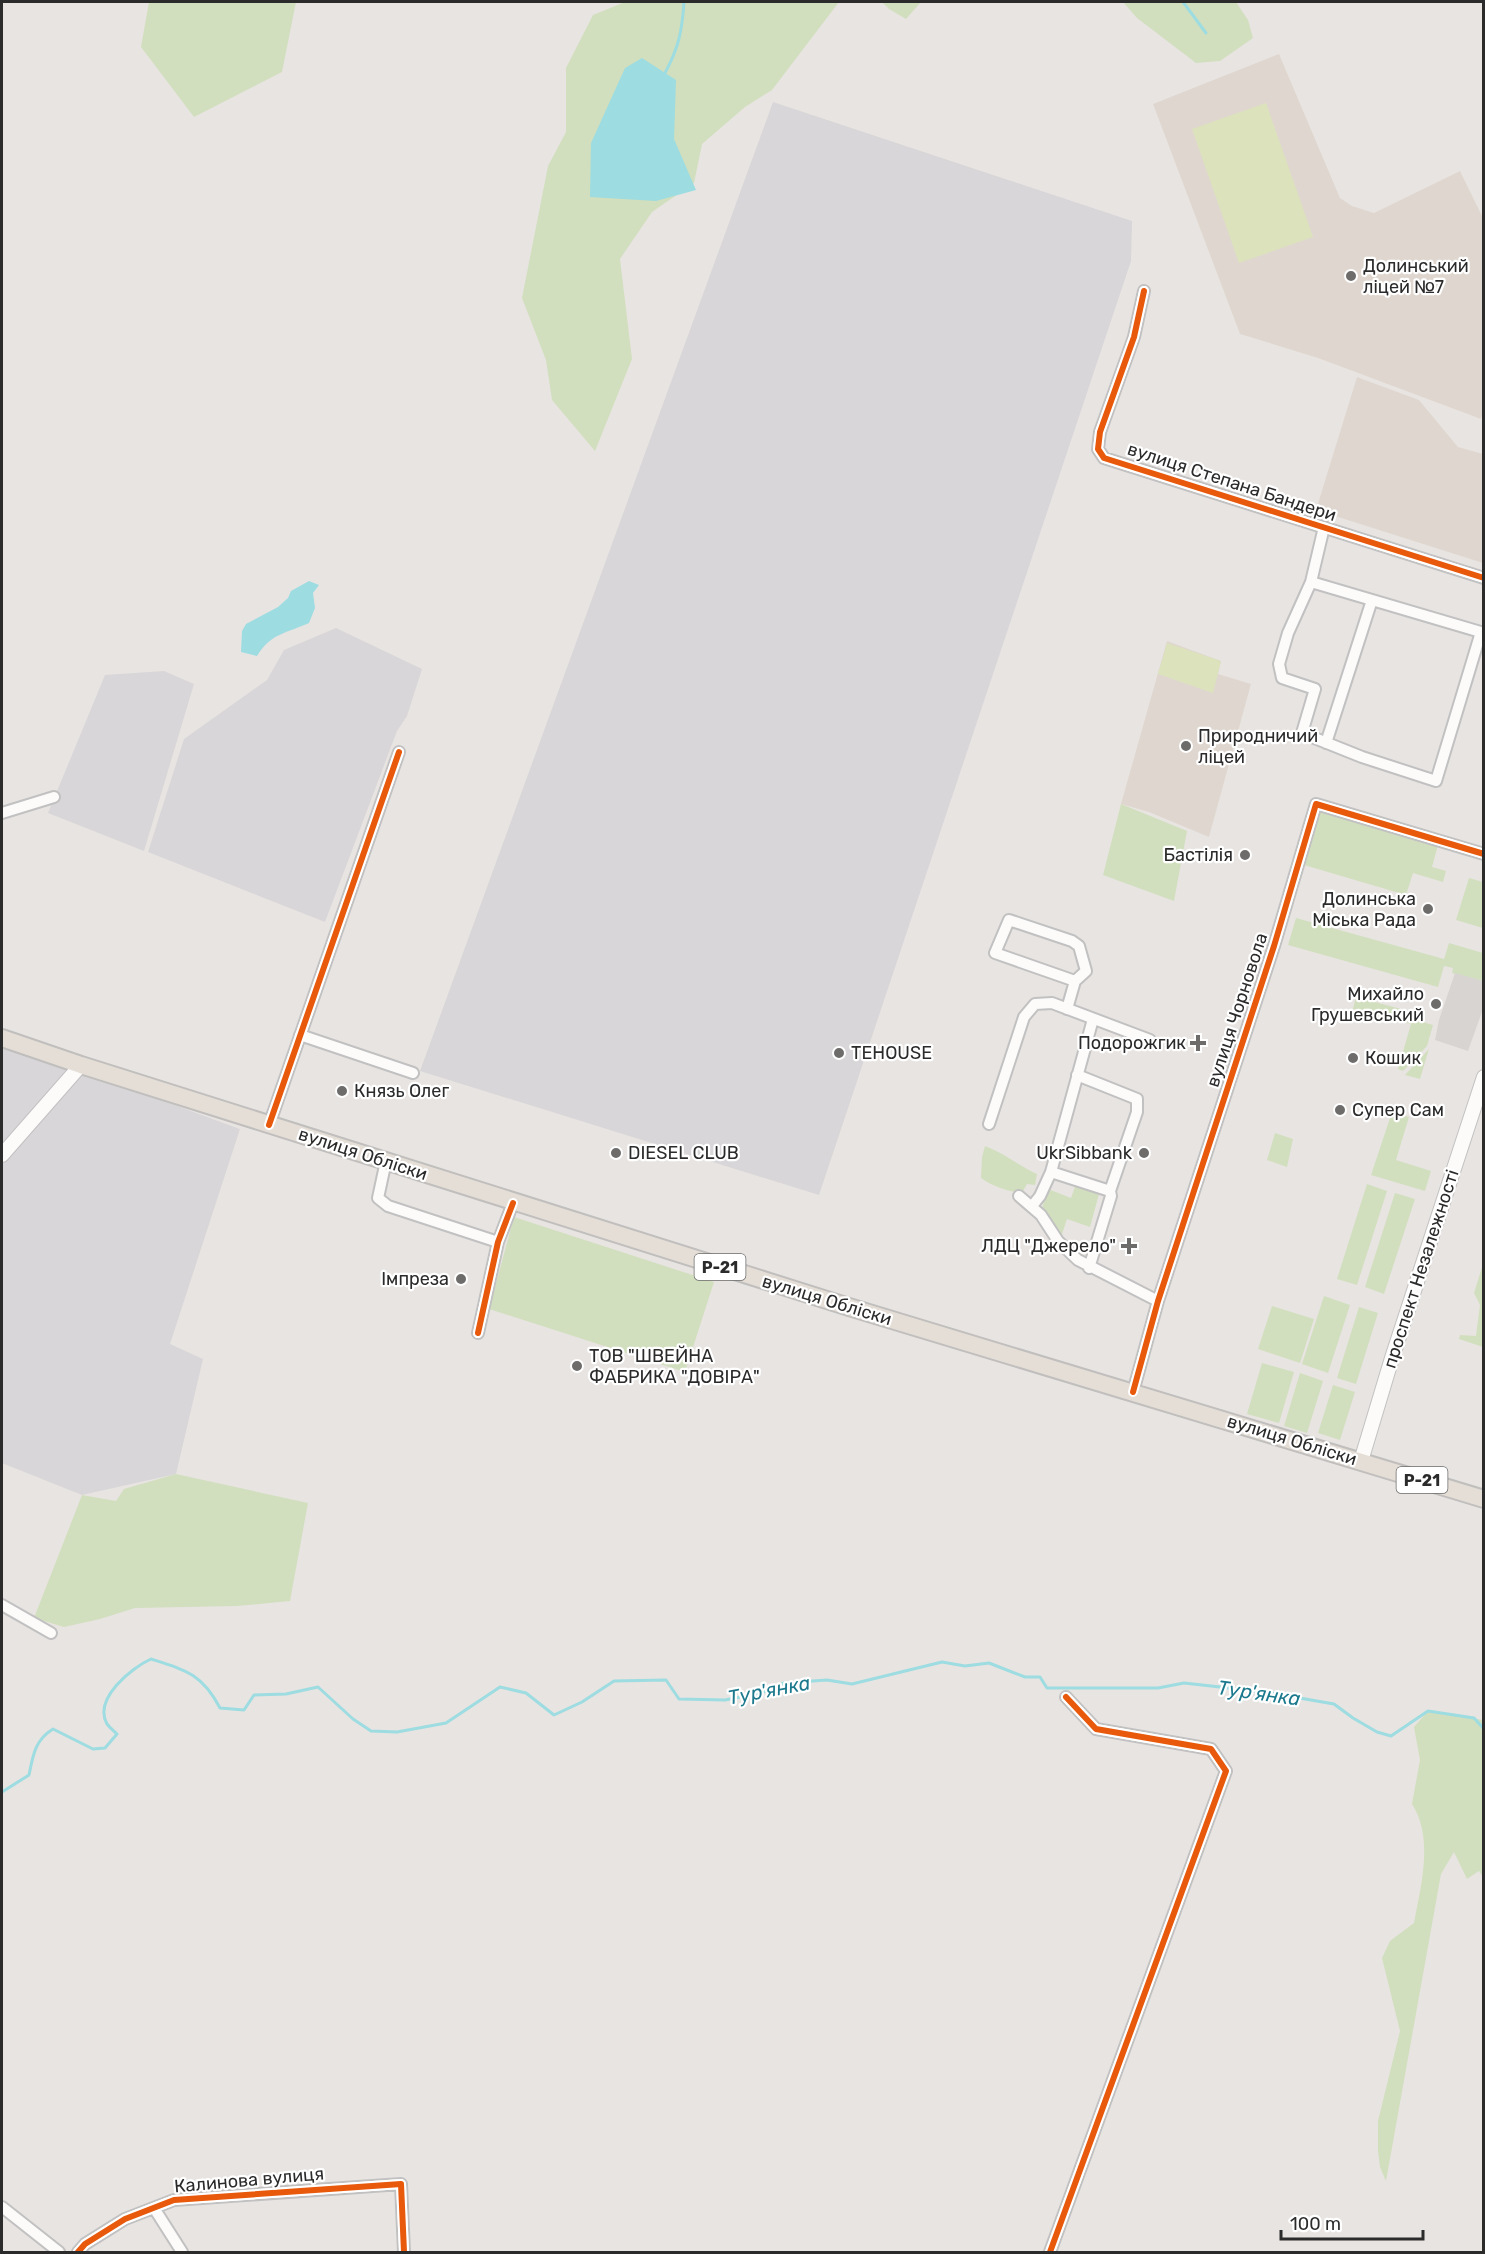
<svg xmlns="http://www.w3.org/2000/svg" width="1485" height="2254" viewBox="0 0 1485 2254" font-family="Rubik,sans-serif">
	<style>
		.industrial { fill: #d8d6d8 }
		.education { fill: #dfd7cf }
		.green { fill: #d1dfbe }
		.pitch { fill: #dbe2bc }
		.plaza { fill: #d8d4d1 }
		.water { fill: #9ddce1 }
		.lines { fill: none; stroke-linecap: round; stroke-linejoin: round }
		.stream { stroke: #9ddce1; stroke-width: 3 }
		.street-casing { stroke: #c2c1c2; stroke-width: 14 }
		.secondary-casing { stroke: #c2c1c2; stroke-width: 16 }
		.primary-casing { stroke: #c0bfbe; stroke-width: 20 }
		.street { stroke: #fcfbfa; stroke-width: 10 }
		.secondary { stroke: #fcfbfa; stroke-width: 14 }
		.primary { stroke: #e5ded6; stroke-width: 16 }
		.cycleway-casing { stroke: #fff; stroke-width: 10 }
		.cycleway { stroke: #e8590c; stroke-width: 6 }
		.poi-dot { fill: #6d6c6b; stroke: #fff; stroke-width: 2 }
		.labels { text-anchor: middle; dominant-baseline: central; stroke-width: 4.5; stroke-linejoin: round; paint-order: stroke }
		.shield { fill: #fff; stroke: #6b6b6b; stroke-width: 1.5 }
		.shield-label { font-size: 16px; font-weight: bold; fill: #2b2b2b }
		.poi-label { font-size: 18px; fill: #2b2b2b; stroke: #fff; text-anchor: start }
		.street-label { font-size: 18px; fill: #2b2b2b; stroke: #fff }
		.water-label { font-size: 20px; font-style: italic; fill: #1c798d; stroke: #fff }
	</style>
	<rect width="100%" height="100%" fill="#e8e4e1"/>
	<path class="industrial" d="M773,102L1132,221L1131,261L819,1195L420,1071Z
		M336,628L422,669L407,716L397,731L325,922L148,852L184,739L267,680L284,650Z
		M164,671L194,684L144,851L48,813L105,675Z
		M2,1042L240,1129L170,1344L203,1359L176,1474L82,1495L2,1463Z"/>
	<path class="education" d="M1279,54L1340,198L1352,206L1374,213L1460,171L1483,218L1484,410L1481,419L1318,358L1240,334L1153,104Z
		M1357,377L1419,400L1458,447L1483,454V563L1316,510Z
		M1167,641L1221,661L1218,674L1251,684L1209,837L1149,812L1121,804Z"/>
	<path class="green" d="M149,2H296L282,72L194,117L141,47Z
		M625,2H839L772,90L745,107L702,144L694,183L652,212L620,259L632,359L595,451L552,400L546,360L522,298L548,166L566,132V68L593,15Z
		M882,2H921L906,19L889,9Z
		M1123,2H1236L1248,20L1253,38L1220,61L1196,63L1137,18Z
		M1121,804L1187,831L1174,901L1103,875Z
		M1320,810L1438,845L1432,867L1446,871L1443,882L1413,873L1406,895L1304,865Z
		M1469,878L1483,882V928L1456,920Z
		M1296,918L1444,959L1449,943L1483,953V981L1452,973L1453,968L1444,966L1438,987L1288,945Z
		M1356,997L1401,1009L1398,1022L1353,1009Z
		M1408,1012L1413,1014V1019L1433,1025L1427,1046L1403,1071L1398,1069L1411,1024L1405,1022Z
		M1429,1049L1420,1079L1405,1075Z
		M1392,1112L1409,1117L1396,1160L1431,1171L1425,1191L1371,1175Z
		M1275,1133L1293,1139L1287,1167L1267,1160Z
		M985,1146C1004,1153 1019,1166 1037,1174L1035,1185L1027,1184L1022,1193C1007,1191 994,1187 981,1178L982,1157Z
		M1076,1184L1099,1194L1090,1227L1067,1219L1061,1237L1042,1208L1048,1189L1071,1198Z
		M1367,1184L1387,1191L1357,1285L1337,1279Z
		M1395,1193L1415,1199L1384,1294L1365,1287Z
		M514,1217L714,1282L685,1372L489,1309Z
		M1483,1264L1484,1347H1483L1459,1339L1460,1335L1476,1336L1480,1305L1474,1293Z
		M1324,1296L1350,1305L1328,1373L1302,1364Z
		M1272,1306L1314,1319L1300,1363L1258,1349Z
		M1359,1307L1378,1313L1356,1384L1337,1378Z
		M1262,1363L1294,1372L1279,1423L1247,1414Z
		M1300,1373L1323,1381L1307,1433L1284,1426Z
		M1333,1385L1355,1392L1340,1440L1318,1433Z
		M176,1474L308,1503L290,1601L237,1606L135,1608L100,1619L64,1627L34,1618L82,1495L116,1501L124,1489Z
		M1428,1711L1483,1720V1877L1479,1871L1467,1879L1454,1852L1441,1874L1386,2181L1380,2167L1378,2151V2121L1400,2031L1382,1958L1390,1941L1414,1923C1421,1885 1434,1838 1412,1804L1420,1760L1414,1727Z"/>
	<path class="pitch" d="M1266,103L1313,237L1239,263L1192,129Z
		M1167,643L1221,661L1213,693L1158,674Z"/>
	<path class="plaza" d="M1455,973L1483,981V1009L1468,1051L1435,1040L1439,1020Z"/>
	<path class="water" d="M642,58L676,80L674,139L696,190L656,201L590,197L591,143L625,68Z
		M309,581L319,585L313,593L315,608L309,623C287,633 271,633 257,656L241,652L242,631L246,624L278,607L288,598L291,591Z"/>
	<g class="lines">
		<path class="stream" d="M1183,2L1206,33
			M665,73C679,47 682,31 684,2
			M2,1792L29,1775C33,1755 35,1740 53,1729L93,1749L105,1748L117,1734C114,1731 110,1728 107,1724C93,1699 131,1668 151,1659C186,1670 202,1674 220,1708L244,1710L254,1695L286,1694L318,1687L353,1719L371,1731L397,1732L446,1723L500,1687L526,1693L554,1715L582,1702L614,1681L666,1680L679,1699L725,1700L761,1693L784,1683L827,1680L852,1684L942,1662L965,1666L989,1663L1025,1677H1040L1047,1688H1158L1184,1683L1265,1692L1334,1704L1353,1718L1377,1732L1391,1736L1428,1711L1474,1718L1484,1729"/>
		<g class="street-casing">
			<path id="street" d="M1144,291L1134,337L1100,432L1098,449L1104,458L1484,578
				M1324,527L1311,582L1484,633
				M1311,582L1288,633L1279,664L1282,678L1315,689L1302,733L1362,757L1436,781L1481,632
				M1326,743L1372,600
				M2,813L54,797
				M1067,1009L1075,981L995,953L1009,920L1072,941L1079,946L1086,971L1075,981
				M1093,1019L1051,1172L1110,1191
				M300,1035L413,1073
				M1077,1075L1137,1099V1112L1110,1191L1111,1196L1089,1268
				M989,1124L1024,1017L1035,1004L1052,1003L1150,1040
				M269,1125L399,752
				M386,1161L378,1198L388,1206L498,1242
				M1019,1196L1041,1215L1058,1241L1078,1260L1158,1301
				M1032,1206L1040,1196L1051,1172
				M478,1333L498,1242L513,1203
				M1133,1392L1158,1301L1274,946L1316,804L1484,854
				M2,1605L51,1633
				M2,2207L59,2252
				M154,2208L182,2252
				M78,2252L85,2244L125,2219L174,2200L401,2184L404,2252
				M1050,2252L1226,1771L1211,1749L1096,1729L1066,1697"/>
		</g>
		<g class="secondary-casing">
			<path id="secondary" d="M2,1155L81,1065
				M1361,1461L1392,1358L1484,1077"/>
		</g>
		<g class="primary-casing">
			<path id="primary" d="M2,1038L81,1065L849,1307L1484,1499"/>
		</g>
		<use href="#street" class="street"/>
		<use href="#secondary" class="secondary"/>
		<use href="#primary" class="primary"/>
		<g class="cycleway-casing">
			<path id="cycleway" d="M1144,291L1134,337L1100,432L1098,449L1104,458L1484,578
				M269,1125L399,752
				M478,1333L498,1242L513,1203
				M1133,1392L1158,1301L1274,946L1316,804L1484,854
				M78,2252L85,2244L125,2219L174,2200L401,2184L404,2252
				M1050,2252L1226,1771L1211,1749L1096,1729L1066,1697"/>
		</g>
		<use href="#cycleway" class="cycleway"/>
	</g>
	<g class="poi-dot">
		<circle cx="1351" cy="276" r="6"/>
		<circle cx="1186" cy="746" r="6"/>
		<circle cx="1245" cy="855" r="6"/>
		<circle cx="1428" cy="909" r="6"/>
		<circle cx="1436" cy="1004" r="6"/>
		<path d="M1195 1034h6v6h6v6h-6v6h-6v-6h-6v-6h6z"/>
		<circle cx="839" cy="1053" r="6"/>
		<circle cx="1353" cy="1058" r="6"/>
		<circle cx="342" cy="1091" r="6"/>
		<circle cx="1340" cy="1110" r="6"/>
		<circle cx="616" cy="1153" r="6"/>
		<circle cx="1144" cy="1153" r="6"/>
		<path d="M1126 1237h6v6h6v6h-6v6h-6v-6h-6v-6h6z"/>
		<circle cx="461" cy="1279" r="6"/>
		<circle cx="577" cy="1366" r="6"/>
	</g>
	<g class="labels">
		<g class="shield">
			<rect x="694.5" y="1254" width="51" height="26" rx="4.5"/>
			<rect x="1396.5" y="1467" width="51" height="26" rx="4.5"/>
		</g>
		<g class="shield-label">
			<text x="720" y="1267">Р-21</text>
			<text x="1422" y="1480">Р-21</text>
		</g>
		<g class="poi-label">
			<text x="1363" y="266">Долинський<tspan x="1363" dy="21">ліцей №7</tspan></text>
			<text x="1198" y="736">Природничий<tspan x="1198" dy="21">ліцей</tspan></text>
			<text x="1233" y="855" text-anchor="end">Бастілія</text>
			<text x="1416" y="899" text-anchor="end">Долинська<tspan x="1416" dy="21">Міська Рада</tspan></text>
			<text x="1424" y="994" text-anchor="end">Михайло<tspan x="1424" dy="21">Грушевський</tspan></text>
			<text x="1186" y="1043" text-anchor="end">Подорожгик</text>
			<text x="851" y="1053">TEHOUSE</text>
			<text x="1365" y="1058">Кошик</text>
			<text x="354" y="1091">Князь Олег</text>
			<text x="1352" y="1110">Супер Сам</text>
			<text x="628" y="1153">DIESEL CLUB</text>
			<text x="1132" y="1153" text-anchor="end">UkrSibbank</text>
			<text x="1116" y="1246" text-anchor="end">ЛДЦ "Джерело"</text>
			<text x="449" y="1279" text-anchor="end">Імпреза</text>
			<text x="589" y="1356">ТОВ "ШВЕЙНА<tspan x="589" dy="21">ФАБРИКА "ДОВІРА"</tspan></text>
		</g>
		<g class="street-label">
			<text transform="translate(1232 482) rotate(18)">вулиця Степана Бандери</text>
			<text transform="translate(1237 1010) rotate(-72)">вулиця Чорновола</text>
			<text transform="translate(363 1154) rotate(18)">вулиця Обліски</text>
			<text transform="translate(1421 1269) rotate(-72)">проспект Незалежності</text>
			<text transform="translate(827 1300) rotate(17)">вулиця Обліски</text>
			<text transform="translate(1292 1440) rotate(17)">вулиця Обліски</text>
			<text transform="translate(249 2180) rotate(-5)">Калинова вулиця</text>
		</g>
		<g class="water-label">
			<text transform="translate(769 1690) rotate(-11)">Тур'янка</text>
			<text transform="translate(1259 1693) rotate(8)">Тур'янка</text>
		</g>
	</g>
	<rect width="1485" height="2254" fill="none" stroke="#2b2b2b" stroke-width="6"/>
	<path d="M1281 2230v9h142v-9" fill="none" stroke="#2b2b2b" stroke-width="3"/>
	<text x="1290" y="2230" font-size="18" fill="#2b2b2b" stroke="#ffffff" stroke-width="4.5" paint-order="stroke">100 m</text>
</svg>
